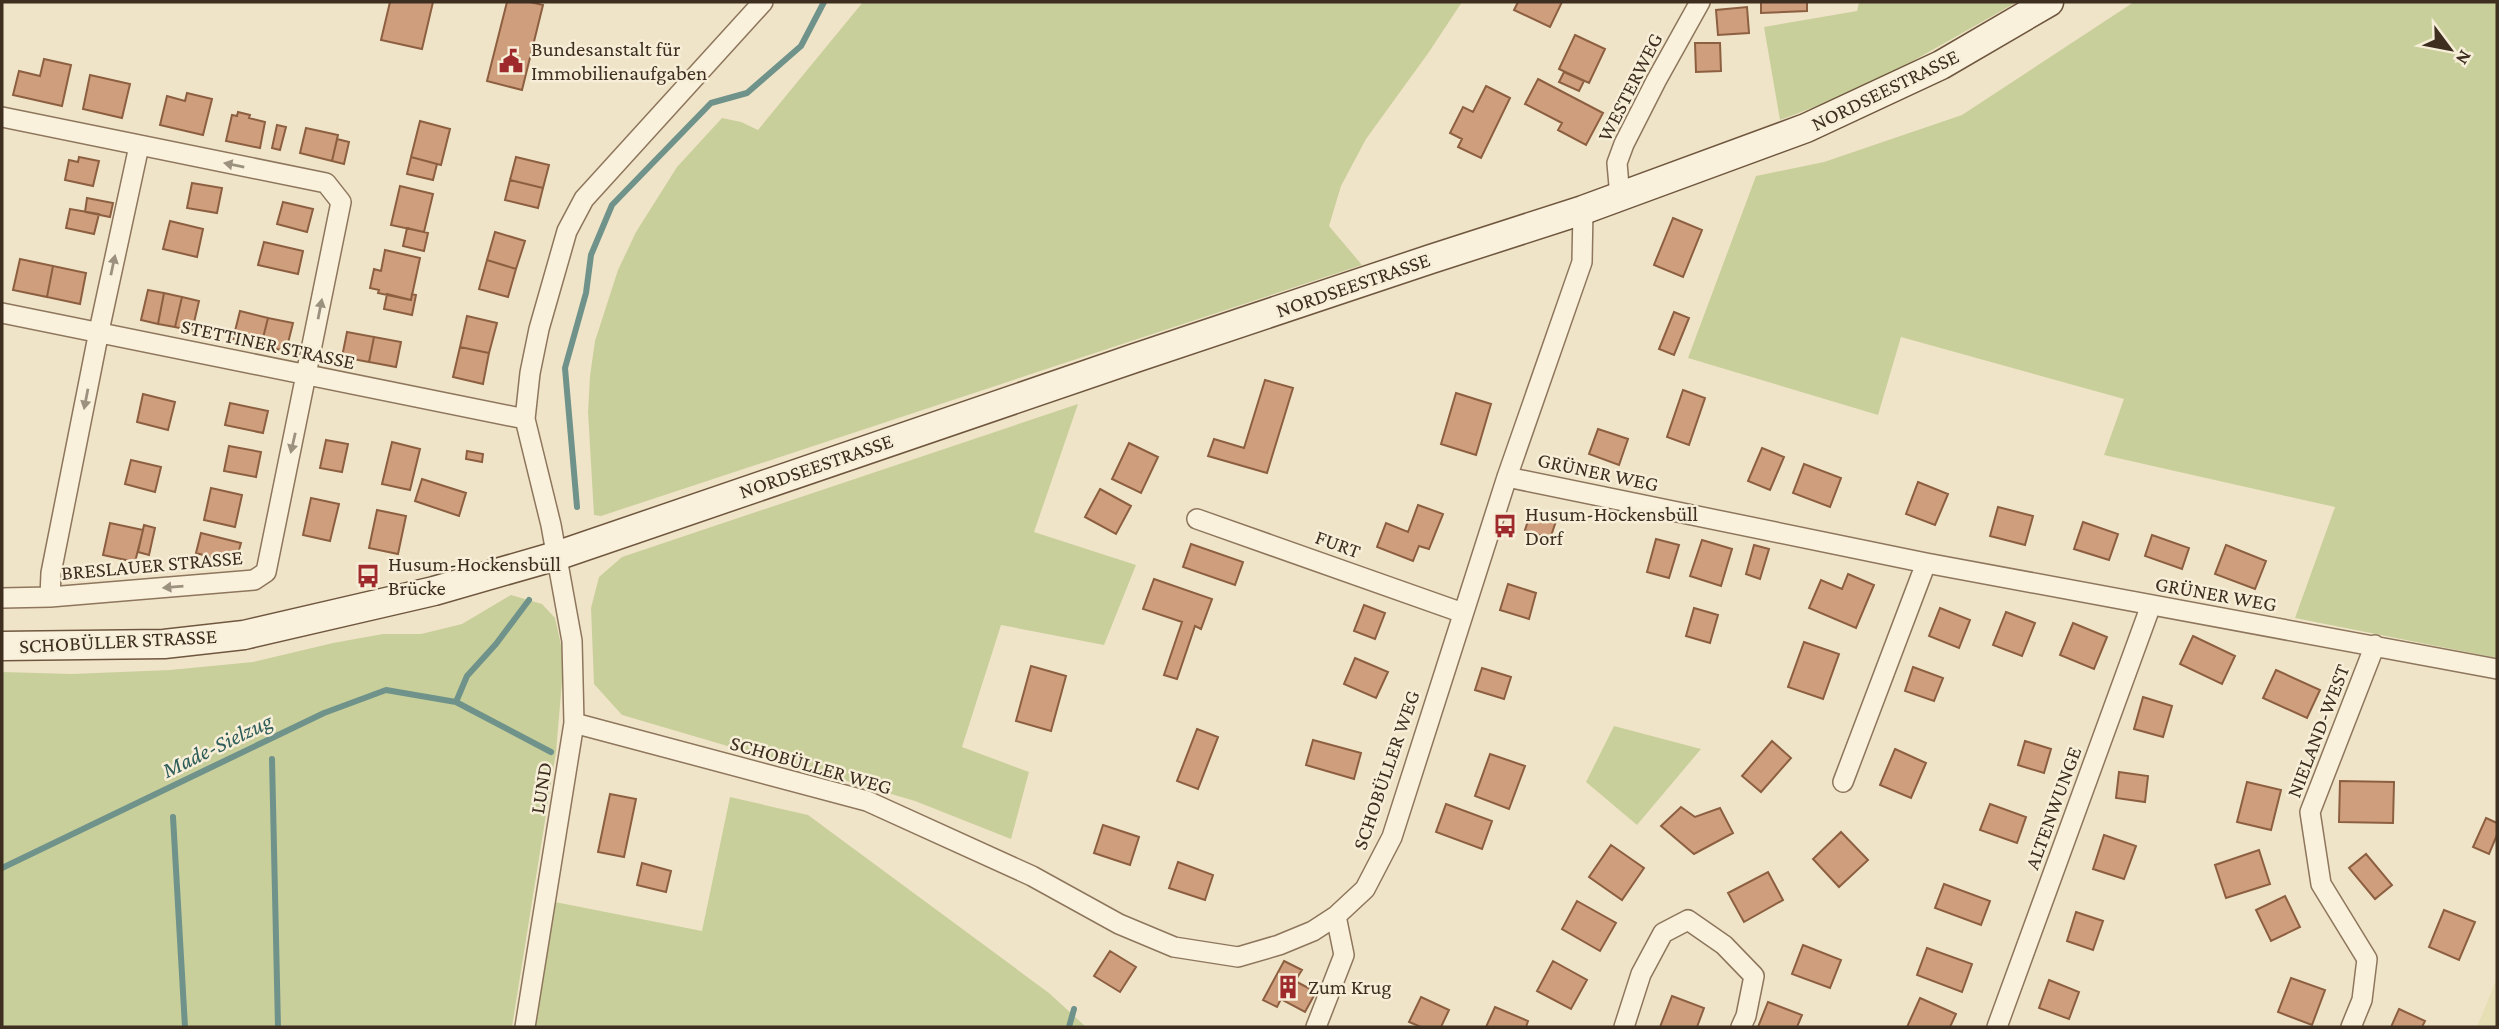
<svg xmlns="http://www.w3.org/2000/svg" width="2499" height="1029" viewBox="0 0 2499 1029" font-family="'Crimson Pro',serif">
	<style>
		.farmland { fill: #e6deb5 }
		.green { fill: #c9cf9b }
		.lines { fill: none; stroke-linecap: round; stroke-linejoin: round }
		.stream { stroke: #6f938a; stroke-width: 6 }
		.building { fill: #cf9f7d; stroke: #8d5f41; stroke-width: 2 }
		.street-casing { stroke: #8d765c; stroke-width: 22 }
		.secondary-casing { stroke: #6f573f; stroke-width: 31 }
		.street { stroke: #faf1dc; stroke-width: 19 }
		.secondary { stroke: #faf1dc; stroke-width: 28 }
		.oneway { fill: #9c907e }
		.labels { text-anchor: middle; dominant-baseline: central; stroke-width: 5; stroke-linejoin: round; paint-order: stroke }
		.poi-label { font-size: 21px; fill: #3d2e20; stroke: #f7eed8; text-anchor: start }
		.street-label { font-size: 21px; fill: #3d2e20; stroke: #f7eed8 }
		.water-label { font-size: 23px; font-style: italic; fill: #2f5d5a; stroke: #f7eed8 }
	</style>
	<rect width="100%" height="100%" fill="#f0e4c8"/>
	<path class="farmland" d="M2497,978V1027H2477Z"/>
	<path class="green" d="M863,2H1462L1429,52L1366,139L1341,186L1329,226L1362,265L601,516L594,515L588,412L590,376L595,341L618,270L636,232L677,167L722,118L741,122L758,130Z
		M1859,2H2017L1867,87L1780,120L1764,27L1857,11Z
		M2134,2H2497V658L2295,618L2335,507L2104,455L2124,399L1901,337L1878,415L1688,358L1756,176L1824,162L1962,115Z
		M1078,404L1034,532L1136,565L1104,645L1001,625L962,747L1029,772L1011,839L915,801L622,715L594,684L591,608L599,577L622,557Z
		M511,595L542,604L555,618L564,658L556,752L512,1027H2V672L72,674L170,670L253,662L333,643L383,634H421L462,624Z
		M1614,726L1701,749L1637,825L1586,782Z
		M730,797L808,815L1049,993L1086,1027H534L555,902L702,931Z"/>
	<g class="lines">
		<path class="stream" d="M577,507L565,368L586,293L591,255L612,205L711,103L747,93L801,46L824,2
			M456,702L467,676L496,644L529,600
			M272,759L278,1027
			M173,817L185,1027
			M2,868L324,713L386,690L456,702L551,752
			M1069,1027L1074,1009"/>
	</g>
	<path class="building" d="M390,2H433L422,49L381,40Z
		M507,2H530L543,5L522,90L487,81Z
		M1518,2H1562L1550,27L1514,10Z
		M1761,2H1807V11L1761,13Z
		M1747,7L1749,33L1718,35L1716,10Z
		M1575,35L1605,49L1589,83L1559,69Z
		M1695,43H1720L1721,71L1696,72Z
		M44,59L71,65L62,106L13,95L19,71L40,76Z
		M1564,72L1584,81L1579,91L1559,82Z
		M90,75L130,84L122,118L83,109Z
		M1538,79L1603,113L1586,145L1558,130L1562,123L1525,104Z
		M1486,86L1510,98L1481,158L1458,147L1462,139L1450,133L1463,107L1473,112Z
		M187,93L212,99L203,135L160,125L167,96L185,101Z
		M238,112L250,115L249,118L265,122L260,148L226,141L232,115L237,116Z
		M420,121L450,129L441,165L411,157Z
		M277,125L286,127L280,150L272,148Z
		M306,128L338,135L332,161L300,153Z
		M337,139L349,142L344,164L332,161Z
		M79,157L99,161L93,186L65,180L69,160L78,162Z
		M411,157L437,164L433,180L407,174Z
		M516,157L549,165L543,188L510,180Z
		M510,180L543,188L538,208L505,200Z
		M192,183L222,188L217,213L187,208Z
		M400,186L433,194L424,232L391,225Z
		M87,198L113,203L110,217L85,212Z
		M283,202L313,209L307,232L277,224Z
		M70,209L99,214L94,234L66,228Z
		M1673,218L1702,230L1683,277L1654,265Z
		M170,221L203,229L197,257L163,249Z
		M407,228L428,233L424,251L403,246Z
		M495,232L525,241L516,269L487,260Z
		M264,242L303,251L298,274L258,265Z
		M385,250L420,258L411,300L378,293L379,290L370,288L374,269L381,271Z
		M20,259L53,266L47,297L13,290Z
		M487,260L516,269L508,297L479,289Z
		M53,266L86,273L80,304L47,297Z
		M148,290L164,293L158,324L141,320Z
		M164,293L182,297L175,327L158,324Z
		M387,294L411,300L412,294L416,295L412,315L384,309Z
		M182,297L199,301L192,331L175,327Z
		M240,311L268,318L261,346L233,339Z
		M1674,312L1689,318L1674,355L1659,349Z
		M467,316L497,323L489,353L460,347Z
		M268,318L293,323L286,351L261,346Z
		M347,332L374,337L369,362L342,357Z
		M374,337L401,342L396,367L369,362Z
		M460,347L489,353L483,384L453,377Z
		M1265,380L1293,388L1267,473L1208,456L1214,439L1244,448Z
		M1683,390L1705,398L1689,445L1667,437Z
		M1456,393L1491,404L1476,455L1441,444Z
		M143,394L175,402L168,430L137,422Z
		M230,403L268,411L263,433L225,425Z
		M1598,429L1628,439L1619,465L1589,454Z
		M326,440L348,444L342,472L320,468Z
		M392,442L420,449L410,490L382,484Z
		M1129,443L1158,457L1141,493L1112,479Z
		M229,446L261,452L256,477L224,471Z
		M1762,448L1784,457L1770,490L1748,481Z
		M467,451L483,454L482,462L466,459Z
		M131,460L161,467L155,492L125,484Z
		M1804,464L1841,478L1830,507L1793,493Z
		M422,479L466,493L459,516L415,501Z
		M1918,482L1948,494L1935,525L1906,514Z
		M211,488L242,495L235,527L204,520Z
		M1100,489L1131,506L1116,534L1085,517Z
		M311,498L339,504L330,541L303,535Z
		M1418,505L1443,514L1429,549L1419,546L1413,561L1377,547L1386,523L1408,532Z
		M1998,507L2033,516L2025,545L1990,536Z
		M1532,509L1557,518L1550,539L1525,530Z
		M377,510L406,516L398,554L369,548Z
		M2083,522L2118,534L2109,560L2074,549Z
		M110,523L143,530L135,562L103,555Z
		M144,525L155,528L149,555L138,552Z
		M201,533L241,543L235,564L196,553Z
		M2152,535L2189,548L2182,569L2145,556Z
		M1656,539L1679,545L1669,578L1647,572Z
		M1702,540L1732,549L1721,586L1690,576Z
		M1191,544L1243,562L1235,585L1183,567Z
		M1754,545L1769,549L1760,579L1746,574Z
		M2226,545L2266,561L2255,589L2215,574Z
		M1848,574L1874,585L1856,628L1809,608L1821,580L1842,589Z
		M1154,579L1212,599L1201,629L1195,626L1177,679L1164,675L1182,622L1143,609Z
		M1508,584L1536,593L1529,619L1500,610Z
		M1364,605L1385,613L1375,639L1354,631Z
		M1694,608L1718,615L1710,643L1686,636Z
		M1940,608L1970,620L1959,648L1929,636Z
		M2006,612L2035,623L2022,656L1993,645Z
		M2073,623L2107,637L2094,669L2060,655Z
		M2193,636L2235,656L2222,684L2180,664Z
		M1804,642L1839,654L1823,699L1788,687Z
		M1355,658L1388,672L1376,698L1344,684Z
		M1031,666L1066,676L1051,731L1016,721Z
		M1913,667L1943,678L1934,701L1905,691Z
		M1482,668L1511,677L1504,699L1475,690Z
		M2276,670L2320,690L2307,718L2263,698Z
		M2143,697L2172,706L2163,737L2134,729Z
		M1197,729L1218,737L1198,789L1177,781Z
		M1313,740L1361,753L1354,779L1306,765Z
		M1772,741L1791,758L1761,792L1742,776Z
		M2025,741L2051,749L2044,773L2018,765Z
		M1895,749L1926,763L1911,798L1880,785Z
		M1490,754L1525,766L1509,809L1475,796Z
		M2119,772L2148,776L2145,802L2116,798Z
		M2340,781L2394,782L2393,823L2339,822Z
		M2247,782L2281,790L2271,830L2237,822Z
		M610,794L636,799L624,857L598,852Z
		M1446,804L1492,821L1482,849L1436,832Z
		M1990,804L2026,817L2017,843L1980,830Z
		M1681,807L1695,817L1720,808L1733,833L1694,854L1661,826Z
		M2486,818L2497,823V835L2489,854L2473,847Z
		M1103,825L1139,837L1130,865L1094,853Z
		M1841,832L1868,860L1839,887L1813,859Z
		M2104,835L2136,846L2124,879L2093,869Z
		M1611,845L1644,868L1622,900L1589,877Z
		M2259,850L2270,884L2226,898L2215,865Z
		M2366,854L2392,885L2375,899L2349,868Z
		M1178,862L1213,875L1205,900L1169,888Z
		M642,863L671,871L666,892L637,885Z
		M1768,872L1783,900L1744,922L1728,893Z
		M1944,884L1990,901L1981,925L1935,908Z
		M2285,896L2300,927L2271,941L2256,910Z
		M1577,901L1616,923L1600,951L1562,929Z
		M2444,910L2475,922L2459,960L2429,947Z
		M2076,912L2103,921L2093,950L2067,941Z
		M1803,945L1841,960L1830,988L1792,974Z
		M1927,948L1972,964L1962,992L1917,975Z
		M1110,951L1136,967L1120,992L1094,976Z
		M1284,961L1302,970L1295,981L1316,992L1305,1012L1281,999L1277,1007L1263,1000Z
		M1553,961L1587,980L1571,1009L1537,991Z
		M2291,978L2325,990L2312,1025L2278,1012Z
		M2049,980L2079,992L2069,1019L2039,1008Z
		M1672,996L1704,1008L1697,1027H1660Z
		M1421,997L1449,1010L1441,1027H1421L1409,1022Z
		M1920,998L1956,1014L1950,1027H1907Z
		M1768,1002L1802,1015L1797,1027H1758Z
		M1495,1007L1528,1021L1526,1027H1486Z
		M2399,1009L2425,1021L2422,1027H2391Z"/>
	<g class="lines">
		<g class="street-casing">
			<path id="street" d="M2,117L326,183L341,202L266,572L254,580L50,597L2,598
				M1620,197L1617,163L1624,144L1656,81L1700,2
				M2,313L525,419
				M1507,477L1926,563L2497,669
				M1197,519L1463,613
				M50,597L51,573L99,331L139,146
				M574,723L867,801L1032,876L1119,924L1174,947L1238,957L1279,945L1313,931L1336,916L1365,889L1392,837L1507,477L1582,262L1583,210
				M1843,782L1926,563
				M525,1027L574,723L572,641L551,525L525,419L530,373L539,329L567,231L584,199L763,2
				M1316,1027L1344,955L1336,916
				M1624,1027L1641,974L1663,933L1688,920L1724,945L1754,976L1746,1016L1741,1027
				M1997,1027L2151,605
				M2351,1027L2362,1000L2367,959L2321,884L2310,812L2375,645"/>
		</g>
		<g class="secondary-casing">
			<path id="secondary" d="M2,646L164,644L244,635L434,591L556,556L1135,358L1431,259L1583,210L1806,128L1941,65L2049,2"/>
		</g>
		<use href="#street" class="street"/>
		<use href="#secondary" class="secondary"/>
	</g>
	<defs><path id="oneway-solid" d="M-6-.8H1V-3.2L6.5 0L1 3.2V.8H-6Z" transform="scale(1.75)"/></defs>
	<g class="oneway">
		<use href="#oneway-solid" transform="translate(234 165) rotate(-169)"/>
		<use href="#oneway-solid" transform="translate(113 265) rotate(-78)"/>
		<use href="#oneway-solid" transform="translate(320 309) rotate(-79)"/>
		<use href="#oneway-solid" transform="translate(86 399) rotate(101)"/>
		<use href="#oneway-solid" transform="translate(293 443) rotate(103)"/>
		<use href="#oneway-solid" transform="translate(173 587) rotate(175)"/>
	</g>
	<defs>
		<g id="civic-bare" transform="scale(1.89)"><path d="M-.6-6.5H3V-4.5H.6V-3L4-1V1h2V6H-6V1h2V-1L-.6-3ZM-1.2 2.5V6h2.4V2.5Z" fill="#9e2a2b" stroke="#f7eed8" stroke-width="2.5" paint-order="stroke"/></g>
		<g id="bus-bare" transform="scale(1.89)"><path d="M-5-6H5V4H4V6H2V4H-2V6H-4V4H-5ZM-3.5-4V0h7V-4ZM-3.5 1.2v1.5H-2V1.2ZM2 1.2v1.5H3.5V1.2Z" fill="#9e2a2b" stroke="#f7eed8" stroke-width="2.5" paint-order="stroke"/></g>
		<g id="building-bare" transform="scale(1.89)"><path d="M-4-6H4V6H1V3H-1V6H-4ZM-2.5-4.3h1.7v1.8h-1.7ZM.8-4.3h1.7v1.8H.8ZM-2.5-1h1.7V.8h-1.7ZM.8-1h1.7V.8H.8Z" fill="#9e2a2b" stroke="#f7eed8" stroke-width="2.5" paint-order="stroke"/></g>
	</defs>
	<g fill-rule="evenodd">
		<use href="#civic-bare" x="511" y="61"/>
		<use href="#bus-bare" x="1505" y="526"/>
		<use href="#bus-bare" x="368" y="576"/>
		<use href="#building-bare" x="1288" y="987"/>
	</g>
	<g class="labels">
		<g class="poi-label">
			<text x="531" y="49">Bundesanstalt für<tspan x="531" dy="24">Immobilienaufgaben</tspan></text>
			<text x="1525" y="514">Husum-Hockensbüll<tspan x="1525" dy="24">Dorf</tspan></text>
			<text x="388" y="564">Husum-Hockensbüll<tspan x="388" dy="24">Brücke</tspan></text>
			<text x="1308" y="987">Zum Krug</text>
		</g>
		<g class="street-label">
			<text transform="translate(1630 87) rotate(-63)">WESTERWEG</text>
			<text transform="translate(1885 90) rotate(-26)">NORDSEESTRASSE</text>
			<text transform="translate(1353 285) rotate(-19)">NORDSEESTRASSE</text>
			<text transform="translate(268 344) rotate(12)">STETTINER STRASSE</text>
			<text transform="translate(816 466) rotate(-19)">NORDSEESTRASSE</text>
			<text transform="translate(1598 472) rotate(12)">GRÜNER WEG</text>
			<text transform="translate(1338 544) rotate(20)">FURT</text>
			<text transform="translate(152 565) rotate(-5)">BRESLAUER STRASSE</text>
			<text transform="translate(2216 594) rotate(10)">GRÜNER WEG</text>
			<text transform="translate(118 641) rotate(-3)">SCHOBÜLLER STRASSE</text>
			<text transform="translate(2318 731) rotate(-69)">NIELAND-WEST</text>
			<text transform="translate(811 765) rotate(16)">SCHOBÜLLER WEG</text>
			<text transform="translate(1386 770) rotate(-71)">SCHOBÜLLER WEG</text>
			<text transform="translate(541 788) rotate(-81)">LUND</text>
			<text transform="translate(2053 808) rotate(-70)">ALTENWUNGE</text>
		</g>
		<g class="water-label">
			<text transform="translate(217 745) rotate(-26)">Made-Sielzug</text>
		</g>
	</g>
	<rect width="2499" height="1029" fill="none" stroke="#3d2e20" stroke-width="7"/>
	<g transform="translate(2450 49) rotate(122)" stroke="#f7eed8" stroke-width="5" paint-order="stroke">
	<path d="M0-5L12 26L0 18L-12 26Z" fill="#3d2e20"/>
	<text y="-10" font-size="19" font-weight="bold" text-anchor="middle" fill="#3d2e20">N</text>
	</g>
</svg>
